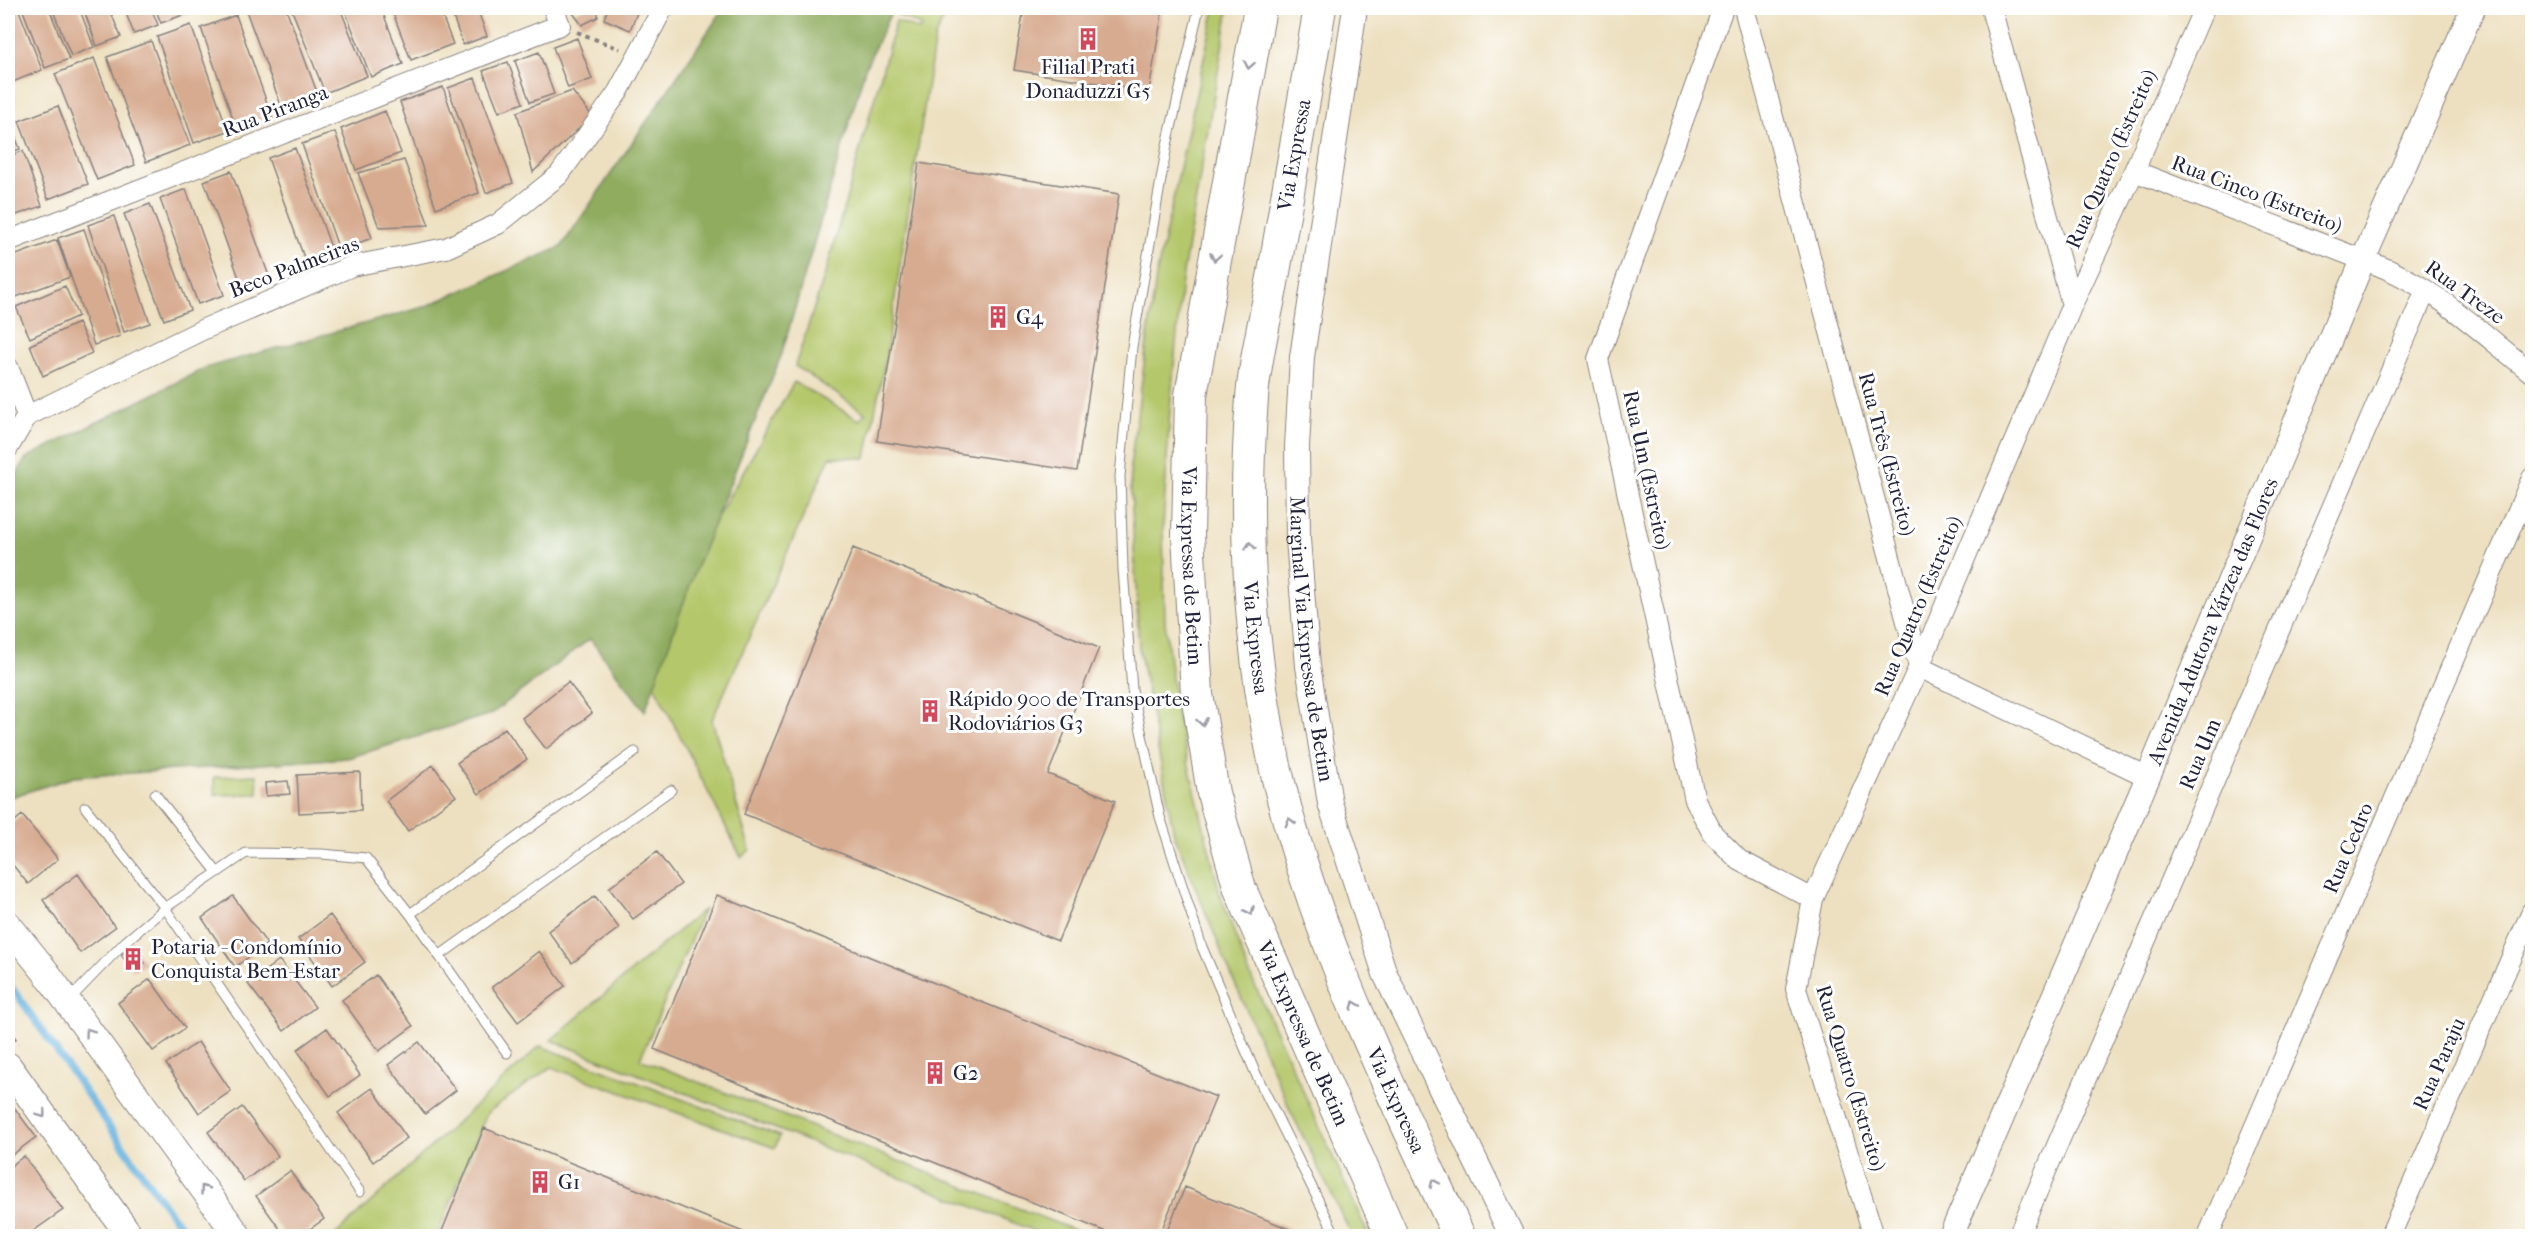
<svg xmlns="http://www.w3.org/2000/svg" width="2540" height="1244" viewBox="0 0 2540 1244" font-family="'IM FELL French Canon',serif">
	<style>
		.green { fill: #b4c76a; stroke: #6b7452; stroke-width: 1.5 }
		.forest { fill: #8fac5e; stroke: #58674c; stroke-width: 1.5 }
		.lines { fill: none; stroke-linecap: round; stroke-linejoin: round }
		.stream { stroke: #64b1dd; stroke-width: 7 }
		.building { fill: #d7ab90 }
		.service-casing { stroke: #88817e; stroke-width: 11 }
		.minor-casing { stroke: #88817e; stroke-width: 22 }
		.tertiary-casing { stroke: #88817e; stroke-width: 26 }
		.secondary-casing { stroke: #88817e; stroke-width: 29 }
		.trunk-casing { stroke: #88817e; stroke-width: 34 }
		.path { stroke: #88817e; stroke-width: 4; stroke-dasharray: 4.5 4.5; stroke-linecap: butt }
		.service { stroke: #fff; stroke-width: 9 }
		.minor { stroke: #fff; stroke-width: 20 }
		.tertiary { stroke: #fff; stroke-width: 24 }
		.secondary { stroke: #fff; stroke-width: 27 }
		.trunk { stroke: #fff; stroke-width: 32 }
		.oneway { stroke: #9c9ca7 }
		.labels { text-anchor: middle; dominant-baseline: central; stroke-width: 6; stroke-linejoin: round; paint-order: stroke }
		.poi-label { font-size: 21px; fill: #22223b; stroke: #fff; text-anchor: start }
		.street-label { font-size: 21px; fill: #22223b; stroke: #fff }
	</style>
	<rect width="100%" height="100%" fill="#fff"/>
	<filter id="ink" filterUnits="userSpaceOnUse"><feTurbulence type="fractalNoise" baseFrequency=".0167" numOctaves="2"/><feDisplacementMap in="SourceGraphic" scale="12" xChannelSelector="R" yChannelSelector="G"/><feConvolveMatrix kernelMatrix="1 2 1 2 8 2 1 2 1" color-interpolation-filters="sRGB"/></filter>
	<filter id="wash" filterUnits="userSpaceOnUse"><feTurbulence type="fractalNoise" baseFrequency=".008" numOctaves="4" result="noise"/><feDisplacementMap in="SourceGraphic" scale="24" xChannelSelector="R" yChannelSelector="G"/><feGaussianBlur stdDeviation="1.35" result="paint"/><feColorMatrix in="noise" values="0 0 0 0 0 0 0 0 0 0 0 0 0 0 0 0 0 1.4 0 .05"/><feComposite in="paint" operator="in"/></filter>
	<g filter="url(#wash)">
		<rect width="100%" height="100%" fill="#ede0c0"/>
		<path class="green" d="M902,8H949L935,37L886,356L866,458L830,457L712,720L750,850L741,857L639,655L794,382L859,420L865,413L795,366L827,268L896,21L919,30L922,26L898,15Z
			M1215,8H1229L1182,279L1170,409L1163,528L1165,622L1177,716L1220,894L1247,968L1369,1236H1352L1291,1112L1226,963L1174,834L1139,648L1130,467L1156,277Z
			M257,775L258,794L215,795L214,777Z
			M704,909L640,1059L1089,1236H1047L551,1040Z
			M540,1046L780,1136L775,1148L551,1067L487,1113L437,1236H334Z"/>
		<path class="forest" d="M724,8H893L865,69L781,356L695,571L645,711L590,639L491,714L348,758L74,777L8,798V490L26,458L205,368L424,307L561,247Z"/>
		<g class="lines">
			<path class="stream" d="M8,982L173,1217L189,1236"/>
		</g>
		<g id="blocks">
			<path class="building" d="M8,8H18L42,70L8,84Z
				M22,8H49L69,59L45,68Z
				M52,8H79L94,47L71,56Z
				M83,8H109L121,37L97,46Z
				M124,8H151L158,25L134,34Z
				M155,8H202L161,23Z
				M245,8H286L318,95L282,108Z
				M291,8H340L367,76L325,93Z
				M344,8H381L403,64L371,77Z
				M391,8H439L453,44L411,60Z
				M450,8H477L487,36L463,45Z
				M582,8H597L598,17L582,25L573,13Z
				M608,8H639L630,30L604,19Z
				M1024,8H1163L1149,91L1014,70Z
				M236,15L273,120L238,133L201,28Z
				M191,25L228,131L194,143L157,37Z
				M577,38L592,79L568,88L553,47Z
				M151,41L190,145L146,162L107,57Z
				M539,52L554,94L530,102L515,61Z
				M94,58L135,165L97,180L55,74Z
				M508,62L523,103L499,112L483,71Z
				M475,78L513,183L486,193L448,88Z
				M443,87L479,193L436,208L400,102Z
				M572,91L592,116L533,172L517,112Z
				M58,106L88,184L48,199L19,121Z
				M385,111L401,153L356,170L341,129Z
				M10,123L20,149L8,153V124Z
				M335,132L372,238L339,250L302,144Z
				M295,148L333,253L306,263L268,158Z
				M23,151L42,206L8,218V156Z
				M404,160L429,225L379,227L358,173Z
				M919,163L1119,194L1077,471L877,441Z
				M231,171L269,276L242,286L204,181Z
				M186,189L224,295L198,304L160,199Z
				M150,204L190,310L164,320L124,214Z
				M114,216L150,323L124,332L88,225Z
				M84,229L120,336L94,345L58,238Z
				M57,240L70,277L8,300V258Z
				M65,286L78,316L30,338L16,307Z
				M78,323L92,353L43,376L30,345Z
				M853,548L1099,648L1048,774L1115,801L1058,941L744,814Z
				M568,682L592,713L546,749L522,718Z
				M505,728L527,759L479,794L457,763Z
				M433,765L456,796L408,831L386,801Z
				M360,772L361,810L299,813L297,775Z
				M288,781L290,794L266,796L265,783Z
				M22,815L58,859L28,884L8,859V827Z
				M657,852L681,884L633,919L609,888Z
				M78,874L115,927L80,953L43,900Z
				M717,895L1216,1097L1159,1236H1116L654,1049Z
				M233,896L267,944L235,967L202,918Z
				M595,896L619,928L572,963L548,931Z
				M330,915L365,962L332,986L298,939Z
				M133,946L145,963L133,971L121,955Z
				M539,951L565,986L518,1022L492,987Z
				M279,960L315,1007L284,1031L248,984Z
				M376,975L413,1026L379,1051L342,1000Z
				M150,979L185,1028L153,1051L118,1003Z
				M327,1028L360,1075L330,1096L297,1050Z
				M198,1042L231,1091L199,1113L166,1064Z
				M419,1042L456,1090L425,1114L388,1065Z
				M372,1088L407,1138L373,1162L338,1113Z
				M13,1106L36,1137L8,1158V1110Z
				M242,1107L278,1156L244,1181L208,1132Z
				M484,1128L753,1236H440Z
				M24,1156L63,1210L26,1236H8V1168Z
				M290,1171L324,1219L300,1236H285L256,1196Z
				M1185,1187L1307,1236H1165Z"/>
		</g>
	</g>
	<g filter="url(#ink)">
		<use href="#blocks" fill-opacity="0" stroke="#88817e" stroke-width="1.5"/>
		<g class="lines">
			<g class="service-casing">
				<path id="service" d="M1199,8L1167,145L1132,347L1120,476L1123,569L1132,690L1160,817L1202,947L1255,1072L1336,1236
					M155,794L217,872
					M85,807L165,908L360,1192
					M410,914L635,752
					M439,956L671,790
					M69,1000L125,942L165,908L246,853L322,854L366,858L410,914L507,1053"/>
			</g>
			<g class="minor-casing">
				<path id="minor" d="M1723,8L1598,359L1695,800L1713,834L1739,860L1813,899
					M1744,8L1919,667L2148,777
					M1991,8L2072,305
					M2134,171L2363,260C2428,280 2480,332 2532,373
					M8,241L560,25L553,8
					M8,367L27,416
					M27,416L204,329L352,266L446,248L498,224L559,175L618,92L663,8
					M8,448L27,416
					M1874,1236L1796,989L1813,899L1919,667L2072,305L2134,171L2204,8
					M2018,1236L2426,290
					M2208,1236L2532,478
					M2390,1236L2532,911"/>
			</g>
			<g class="tertiary-casing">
				<g id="tertiary">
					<path id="s1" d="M1355,8L1302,357L1297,446L1298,539L1308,666L1330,803L1385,974L1512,1236"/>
					<path id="s2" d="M1951,1236L2148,777L2363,260L2473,8"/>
				</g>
			</g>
			<g class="secondary-casing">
				<path id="secondary" d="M8,925L45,971L238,1236
					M8,1066L130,1236"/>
			</g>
			<g class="trunk-casing">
				<g id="trunk">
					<path id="s3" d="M1260,8L1191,395L1188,535L1197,694L1213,793L1240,889L1392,1236"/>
					<path id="s4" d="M1320,8C1305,96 1289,184 1274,272C1267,313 1255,356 1252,398C1243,518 1249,643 1274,761C1310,927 1388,1083 1459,1236"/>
				</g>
			</g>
			<path class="path" d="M577,32L620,49
				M8,1029L18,1044"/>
			<use href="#service" class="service"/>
			<use href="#minor" class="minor"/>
			<use href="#tertiary" class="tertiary"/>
			<use href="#secondary" class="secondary"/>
			<use href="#trunk" class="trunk"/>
		</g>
		<defs><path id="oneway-chevron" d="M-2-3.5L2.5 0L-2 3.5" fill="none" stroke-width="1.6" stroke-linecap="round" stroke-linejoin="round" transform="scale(1.5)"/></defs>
		<g class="oneway">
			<use href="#oneway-chevron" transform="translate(1249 65) rotate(100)"/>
			<use href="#oneway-chevron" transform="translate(1215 257) rotate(100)"/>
			<use href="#oneway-chevron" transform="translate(1250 546) rotate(-94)"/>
			<use href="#oneway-chevron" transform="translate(1202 722) rotate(81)"/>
			<use href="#oneway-chevron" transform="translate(1290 822) rotate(-105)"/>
			<use href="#oneway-chevron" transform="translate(1250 911) rotate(66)"/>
			<use href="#oneway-chevron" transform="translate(1355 1005) rotate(-113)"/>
			<use href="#oneway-chevron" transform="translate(89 1032) rotate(-126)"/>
			<use href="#oneway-chevron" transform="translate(42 1114) rotate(54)"/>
			<use href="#oneway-chevron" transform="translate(1434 1183) rotate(-115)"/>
			<use href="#oneway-chevron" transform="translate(204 1189) rotate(-126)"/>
		</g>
	</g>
	<defs>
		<g id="building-bare" transform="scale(1.8)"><path d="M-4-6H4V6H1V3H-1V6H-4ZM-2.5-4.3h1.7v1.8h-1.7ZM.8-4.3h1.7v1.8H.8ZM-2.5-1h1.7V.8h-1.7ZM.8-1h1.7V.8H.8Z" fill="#d1495b" stroke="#fff" stroke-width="2.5" paint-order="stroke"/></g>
	</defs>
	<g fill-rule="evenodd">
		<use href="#building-bare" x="1088" y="39"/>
		<use href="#building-bare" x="998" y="317"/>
		<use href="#building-bare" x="930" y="711"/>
		<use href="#building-bare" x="133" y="959"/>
		<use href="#building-bare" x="935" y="1073"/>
		<use href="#building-bare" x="540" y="1182"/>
	</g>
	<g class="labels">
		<g class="poi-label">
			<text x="1088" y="67" text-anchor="middle">Filial Prati<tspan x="1088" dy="24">Donaduzzi G5</tspan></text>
			<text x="1016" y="317">G4</text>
			<text x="948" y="699">Rápido 900 de Transportes<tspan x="948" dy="24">Rodoviários G3</tspan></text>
			<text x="151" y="947">Potaria - Condomínio<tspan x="151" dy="24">Conquista Bem-Estar</tspan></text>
			<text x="953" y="1073">G2</text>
			<text x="558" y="1182">G1</text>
		</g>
		<g class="street-label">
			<text transform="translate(275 111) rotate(-21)">Rua Piranga</text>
			<text transform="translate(1294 155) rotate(-80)">Via Expressa</text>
			<text transform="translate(2111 159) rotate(-66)">Rua Quatro (Estreito)</text>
			<text transform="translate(2257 194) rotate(21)">Rua Cinco (Estreito)</text>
			<text transform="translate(294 267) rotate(-21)">Beco Palmeiras</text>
			<text transform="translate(2465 292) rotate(36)">Rua Treze</text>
			<text transform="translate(1887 454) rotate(75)">Rua Três (Estreito)</text>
			<text transform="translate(1647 470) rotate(78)">Rua Um (Estreito)</text>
			<text stroke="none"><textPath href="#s3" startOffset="564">Via Expressa de Betim</textPath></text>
			<text transform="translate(1918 606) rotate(-67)">Rua Quatro (Estreito)</text>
			<text stroke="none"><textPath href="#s2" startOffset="668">Avenida Adutora Várzea das Flores</textPath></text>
			<text stroke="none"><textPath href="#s4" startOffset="636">Via Expressa</textPath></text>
			<text stroke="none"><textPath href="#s1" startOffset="636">Marginal Via Expressa de Betim</textPath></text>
			<text transform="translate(2200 754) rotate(-67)">Rua Um</text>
			<text transform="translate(2348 848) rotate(-67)">Rua Cedro</text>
			<text stroke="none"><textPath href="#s3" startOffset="1050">Via Expressa de Betim</textPath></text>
			<text transform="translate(2439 1064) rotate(-66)">Rua Paraju</text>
			<text transform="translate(1851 1078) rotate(73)">Rua Quatro (Estreito)</text>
			<text stroke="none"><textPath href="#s4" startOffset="1122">Via Expressa</textPath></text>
		</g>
	</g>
	<rect width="2540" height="1244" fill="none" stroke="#fff" stroke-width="30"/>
</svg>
